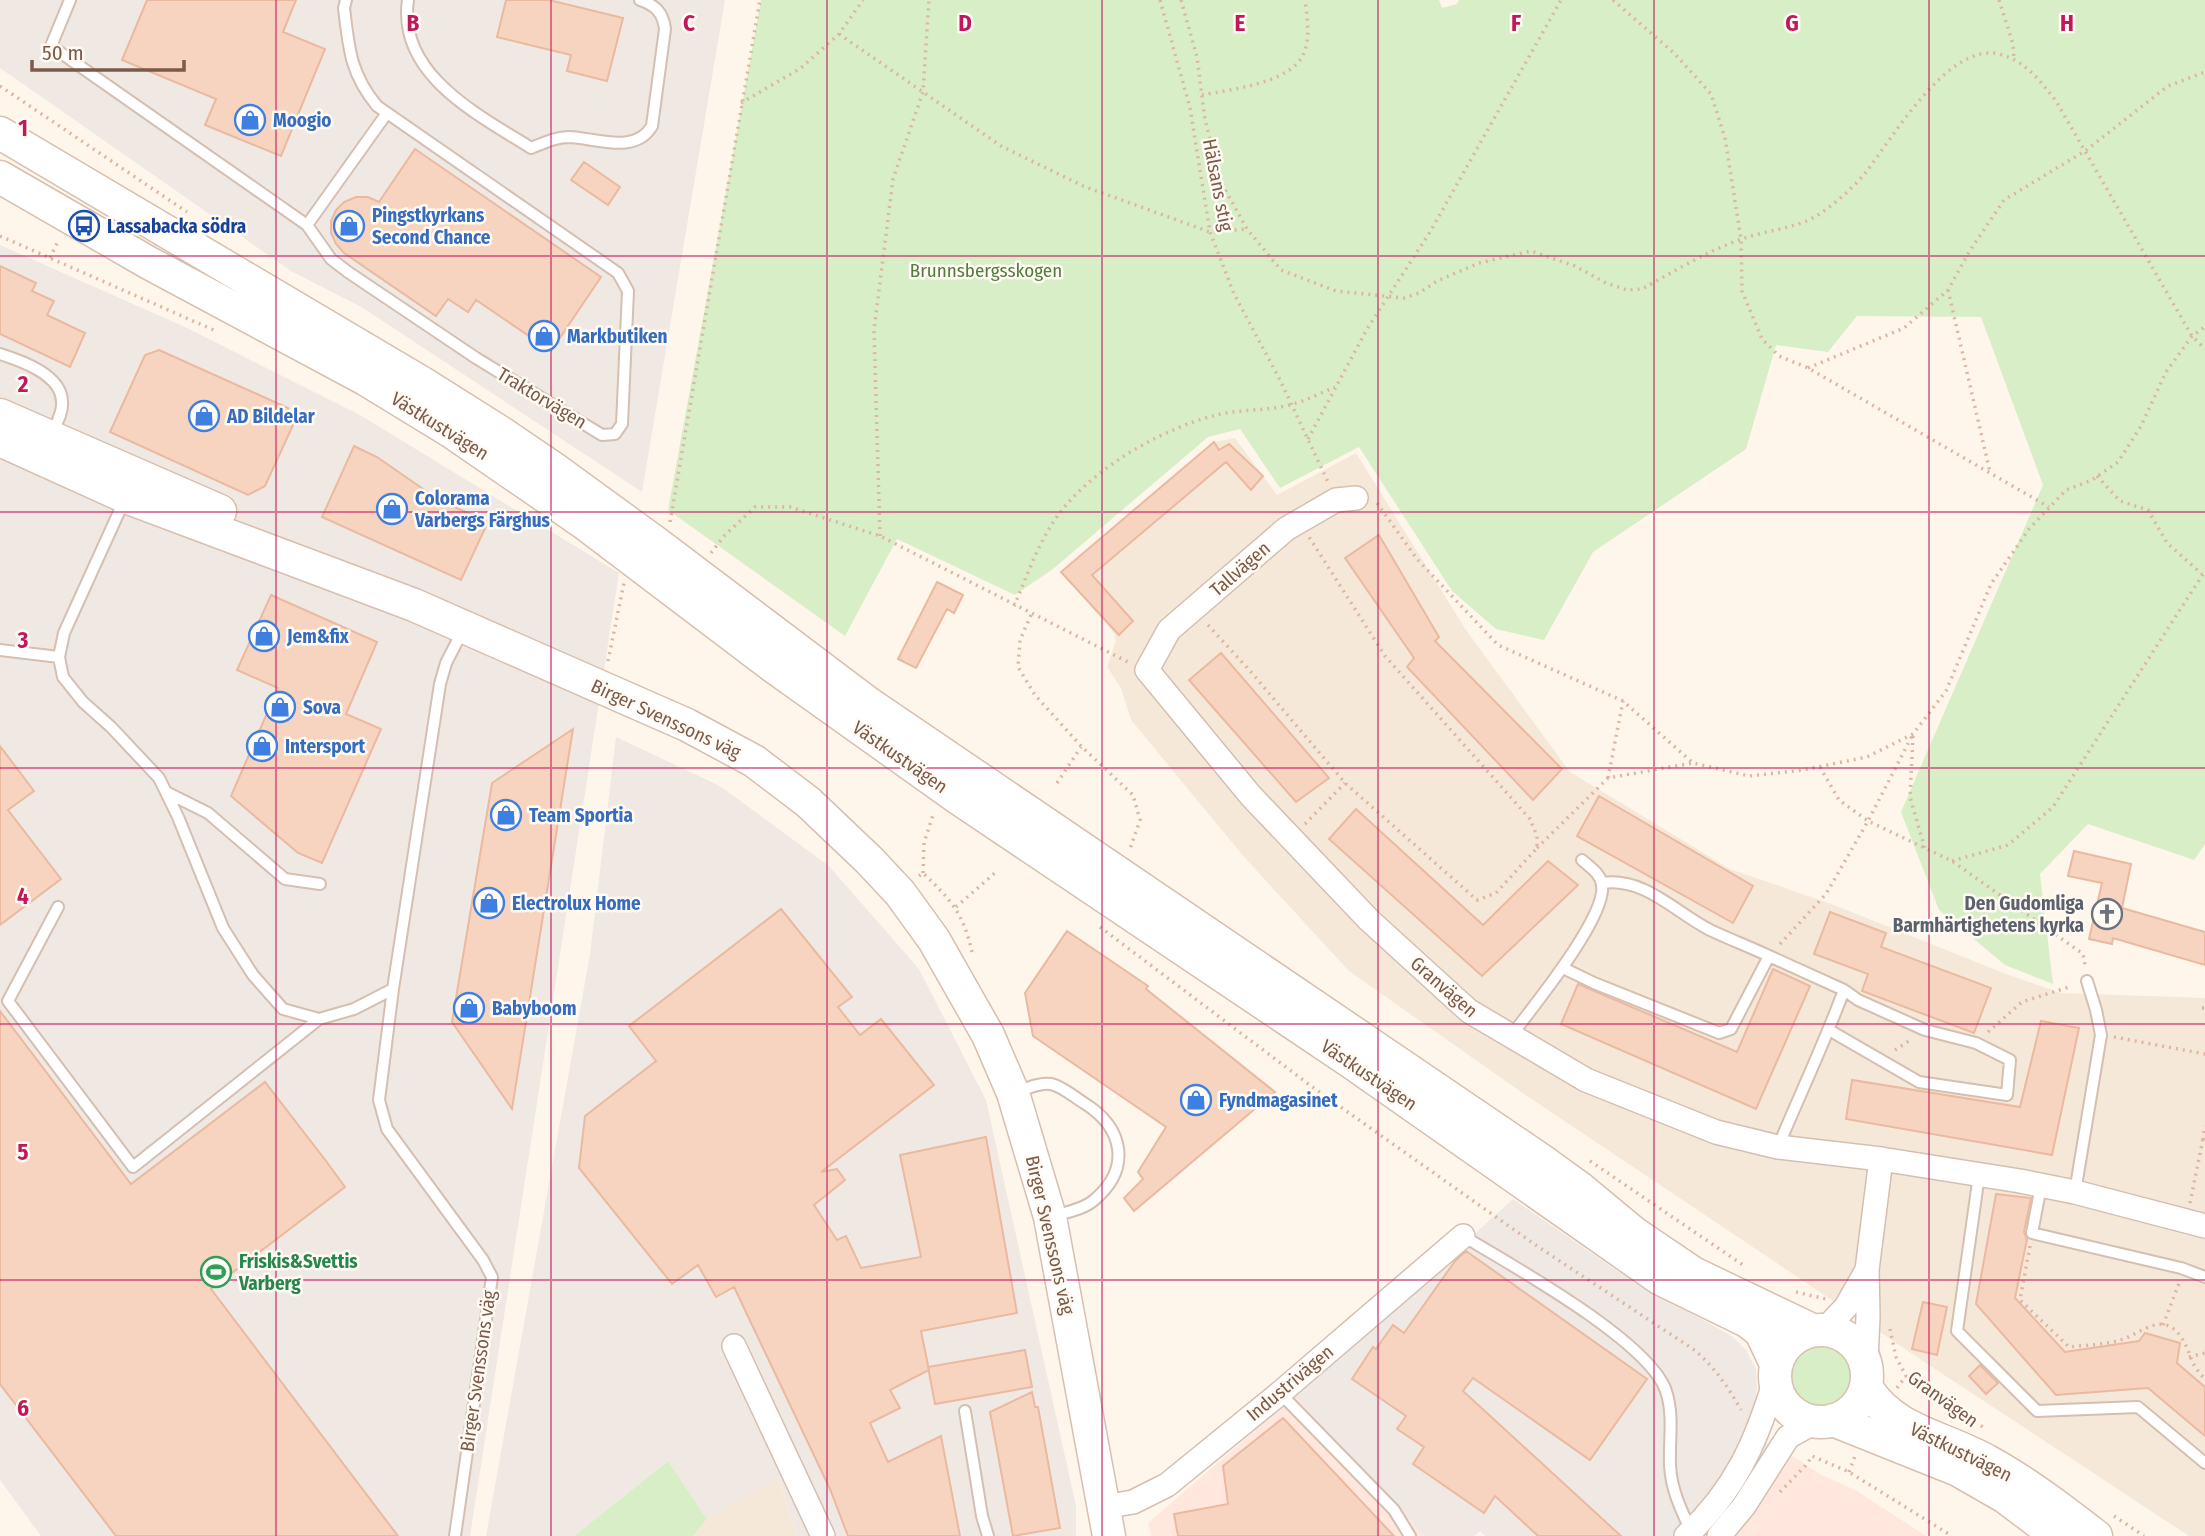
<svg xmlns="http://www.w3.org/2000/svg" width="2205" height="1536" viewBox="0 0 2205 1536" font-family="'Fira Sans Condensed',sans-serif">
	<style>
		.residential { fill: #f6e8d8 }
		.commercial { fill: #ffe7de }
		.industrial { fill: #f0e9e3 }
		.green { fill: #d8eec7 }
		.building { fill: #f6d4c0; stroke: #eab99f; stroke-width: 2 }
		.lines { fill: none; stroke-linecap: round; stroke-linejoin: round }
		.lane-casing { stroke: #d4bfb1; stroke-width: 14 }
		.street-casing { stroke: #d4bfb1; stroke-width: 26 }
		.secondary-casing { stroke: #d8bfae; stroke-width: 35 }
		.path { stroke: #dcb6a2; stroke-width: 3.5; stroke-dasharray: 2 5; stroke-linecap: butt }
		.lane { stroke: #fff; stroke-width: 10 }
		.street { stroke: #fff; stroke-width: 23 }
		.secondary { stroke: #fff; stroke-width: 32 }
		.grid { fill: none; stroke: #c2185b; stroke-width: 2; stroke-opacity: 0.55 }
		.labels { text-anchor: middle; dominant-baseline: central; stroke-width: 5; stroke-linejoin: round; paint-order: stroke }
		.shop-label { font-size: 19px; font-weight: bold; fill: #366cbe; stroke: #fffaf3; text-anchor: start }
		.street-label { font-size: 19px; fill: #7c5a4a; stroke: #fffaf3 }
		.transit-label { font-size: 19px; font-weight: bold; fill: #164399; stroke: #fffaf3; text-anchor: start }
		.park-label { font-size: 19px; fill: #537c3e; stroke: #fffaf3 }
		.worship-label { font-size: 19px; font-weight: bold; fill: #5b616d; stroke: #fffaf3; text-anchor: end }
		.leisure-label { font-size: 19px; font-weight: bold; fill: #27864d; stroke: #fffaf3; text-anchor: start }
		.grid-label { font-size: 23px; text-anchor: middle; font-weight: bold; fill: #c2185b; stroke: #fffaf3; stroke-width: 5; stroke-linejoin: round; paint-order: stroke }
	</style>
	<rect width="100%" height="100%" fill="#fef6eb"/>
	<path class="residential" d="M1235,438L1277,495L1356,453L1466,630L1570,772L1730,869L1834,905L2006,974L2061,993L2205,998V1536H2189L1932,1367L1524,1094L1349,971L1245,858L1131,720L1121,688L1107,667L1116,641L1114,633L1061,572L1214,442Z
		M778,1477L797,1536H693L707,1519Z"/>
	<path class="commercial" d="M1295,1396L1424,1536H1151L1148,1523Z
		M1749,1434L1796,1458L1820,1474L1857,1491L1926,1536H1676Z"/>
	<path class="industrial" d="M0,0H725L642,492L363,308L291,271L0,68Z
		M0,245L185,327L360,415L619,573L470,1536H41L0,1480Z
		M616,737L720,786L829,866L919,969L986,1100L1076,1506V1536H797L778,1477L707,1519L668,1461L574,1536H486L590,954Z
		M1513,1199L1616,1270L1733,1337L1746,1350L1756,1369L1757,1389L1749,1434L1725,1478L1676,1536H1485L1480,1531L1474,1536H1424L1295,1396Z"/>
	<path class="green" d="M761,0H1439L1442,8L1457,4L1459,0H2205V844L2194,860L2088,824L2040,874L2053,984L2005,965L1939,910L1901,812L2043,485L1981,317L1857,316L1828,352L1776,345L1746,449L1593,552L1544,640L1496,629L1452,591L1359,447L1280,488L1240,429L1208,437L1053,569L1015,595L897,539L845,636L668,510Z
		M1784 1376a36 36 0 1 1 72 0a36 36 0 1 1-72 0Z
		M668,1461L707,1519L693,1536H574Z"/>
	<path class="building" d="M147,0H296L283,32L325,49L281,156L205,125L216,99L122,60Z
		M506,0H549L623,18L607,81L567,71L571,55L497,37Z
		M415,149L601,277L551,351L476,300L468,312L448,299L436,316L344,253L336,244L331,233V221L336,210L344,202L356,197H368L379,202Z
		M584,162L620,187L608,205L571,180Z
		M0,266L36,283L32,291L54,301L47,315L85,333L70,367L0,334Z
		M159,350L288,408L294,423L265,486L248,495L110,432L145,355Z
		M1214,442L1219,450L1229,444L1263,476L1251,490L1226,462L1092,575L1133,621L1119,635L1061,572Z
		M354,446L377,457L439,500L488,522L461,580L322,517Z
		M1379,535L1439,637L1435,641L1562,769L1533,800L1407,667L1414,658L1345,558Z
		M937,582L963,595L954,613L947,609L916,668L898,659Z
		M271,595L377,642L346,714L381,729L322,863L298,853L231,796L278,688L237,670Z
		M1221,653L1329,778L1296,802L1189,680Z
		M573,729L512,1109L452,1022L492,783Z
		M0,746L34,791L8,810L61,879L0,925Z
		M1599,796L1753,886L1733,923L1577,836Z
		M1356,809L1483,925L1548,861L1578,885L1482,976L1329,839Z
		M2074,851L2131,864L2122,908L2205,932V965L2113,938L2112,944L2089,939L2102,883L2068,876Z
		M781,909L852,997L838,1007L860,1035L881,1019L934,1085L821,1172L837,1169L845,1180L814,1205L837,1240L846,1236L861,1268L921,1257L900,1155L986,1137L1017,1313L921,1331L929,1370L890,1390L900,1408L870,1423L888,1462L941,1436L960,1536H848L830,1489L734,1287L716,1297L698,1265L672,1284L579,1168L585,1116L656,1061L629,1026Z
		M1830,912L1886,933L1881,947L1991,988L1974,1033L1862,991L1868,974L1814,954Z
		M1067,931L1148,986L1146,989L1275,1092L1134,1211L1124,1198L1143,1179L1138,1172L1166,1127L1033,1036L1025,993Z
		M1773,969L1810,986L1756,1109L1561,1024L1578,984L1737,1052Z
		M0,1011L131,1184L265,1082L326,1161L345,1187L211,1289L398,1536H116L0,1384Z
		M2041,1021L2079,1028L2052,1155L1846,1119L1852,1080L2020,1107Z
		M1996,1194L2031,1198L2024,1232L2027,1239L2015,1298L2065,1352L2139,1341L2145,1333L2180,1343L2177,1363L2205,1387V1436L2148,1388L2056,1395L1976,1304Z
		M1466,1251L1647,1379L1590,1460L1473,1378L1463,1391L1621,1536H1538L1495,1496L1484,1513L1413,1464L1424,1447L1397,1429L1406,1416L1352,1379L1373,1347L1376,1349L1393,1325L1404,1333L1455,1261Z
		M1923,1302L1947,1307L1937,1355L1912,1349Z
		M1025,1350L1032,1387L935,1404L928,1367Z
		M1980,1365L1998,1383L1986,1394L1969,1376Z
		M1032,1392L1035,1407H1038L1060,1528L1013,1536L990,1412Z
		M1283,1418L1394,1536H1178L1174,1514L1228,1504L1223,1466Z"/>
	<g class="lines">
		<g class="lane-casing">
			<path id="lane" d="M70,0L51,46L307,225L331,259L348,272L476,358L602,435L615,434L622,424L628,291L618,273L377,106C350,73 349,49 344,8L346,0
				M408,0C397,75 479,115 531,148C544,143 555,137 569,137C596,138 635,155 652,126L665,29C663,12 655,5 640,0
				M307,225L387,113
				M0,354C22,361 62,375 62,402C63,413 56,424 52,434
				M124,501L64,633L59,657L63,677L83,702L111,727L159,778L178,817L223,928L253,975L283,1009L319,1019L354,1009L393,989L440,684L446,663L463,630
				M0,650L59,657
				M166,792L208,813L285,879L320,884
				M58,907L8,1001L133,1167L319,1019
				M1769,956L1844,990C1824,1044 1800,1094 1778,1147
				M1563,968L1594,983L1719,1033L1731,1029L1769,956C1750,947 1729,939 1710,930C1675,912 1644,877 1603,883
				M393,989L379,1100L387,1129L483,1260L492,1277L455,1536
				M1829,1030L1919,1082L2007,1095L2010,1060L1976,1043L1925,1030L1858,1000L1844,990
				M1511,1036C1532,1008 1607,917 1602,885C1601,874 1590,867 1582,860
				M1015,1093C1025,1089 1040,1082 1051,1084C1062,1086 1074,1097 1084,1103C1124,1128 1132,1169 1093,1201C1082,1210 1066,1212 1053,1216
				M1979,1175L1957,1331L2037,1411L2138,1407L2205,1463
				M2041,1186L2032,1233L2181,1268L2205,1277
				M2075,1192L2101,1035L2096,1010L2087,981
				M1463,1236C1511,1265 1649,1341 1666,1391C1674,1415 1669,1440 1670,1465C1671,1489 1681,1510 1691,1531
				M1280,1393L1394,1510L1410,1536
				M965,1411L982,1516L988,1536"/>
		</g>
		<g class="street-casing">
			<path id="street" d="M1356,498L1336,500L1286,529L1169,630L1147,670L1251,796L1369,920L1469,1011L1586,1080L1716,1132L1778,1147L1881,1159L2020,1181L2075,1192L2205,1226
				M1825,1329L1846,1307L1867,1270
				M734,1346L823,1536
				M1866,1362L1868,1316L1867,1270L1881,1159
				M1103,1507L1133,1502L1167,1485L1280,1393L1463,1236
				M1686,1536C1735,1490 1756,1443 1775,1380
				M1719,1536L1744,1506L1788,1437L1806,1427L1823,1422"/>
		</g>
		<g class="secondary-casing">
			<path id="secondary" d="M0,133L424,384L500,432L553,468L652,540L868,703L1541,1160L1581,1189L1634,1233L1693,1273L1812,1330
				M0,177L149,263L367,380L452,432L584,523L774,667L958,798L1351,1062L1659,1278L1747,1321L1761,1332L1776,1364
				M0,415L220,511
				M0,440L126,497L414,605L687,725L754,761L808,802L869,860L900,893L934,940L988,1035L1013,1093L1050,1217L1109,1536
				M1775 1376a46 46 0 1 1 92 0a46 46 0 1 1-92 0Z
				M1866,1387C1895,1433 1944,1436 1989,1462C2027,1483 2061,1509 2096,1536
				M1833,1420L1958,1470L2005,1497L2057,1536"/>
		</g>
		<path class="path" d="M1160,0L1190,108L1210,232L1234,294L1280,380L1328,482
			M1181,0L1197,57L1205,120L1222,184L1247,229L1281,270L1336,291L1404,298L1419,293L1437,281L1479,263L1531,251L1575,266L1606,283L1627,290L1642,289C1673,272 1709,250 1742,239C1767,230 1795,229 1818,215C1835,204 1853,188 1866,172C1892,139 1948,42 1999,54C2026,61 2040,81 2056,101L2192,336L2205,349
			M1613,0L1675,54L1711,94L1725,138L1741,239L1742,291L1762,339L1779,356L1808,368L2049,507
			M1999,0L2013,44L2014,59
			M839,34L1001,146L1083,186L1210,232L1247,229
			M0,86L187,212
			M1202,95C1229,90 1290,83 1303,55C1311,39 1307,17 1305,0
			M741,103L801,68L839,34L863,0
			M0,236L216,331
			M50,258L58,241
			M1948,290L1990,472
			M1808,368L1904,328L1948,290L1969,252L2004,200L2085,151L2168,86L2205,72
			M1308,439L1367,329L1430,232L1561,0
			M2097,476L2120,501L2148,510L2167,543L2202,574
			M1377,503L1417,559L1498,645L1623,701L1693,763L1749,776L1803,770L1867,757L1913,734L1946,691L1991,584L2029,529L2066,490L2092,480L2118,462L2141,426L2166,372L2192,336L2205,327
			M670,522L760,0
			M880,536L874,330L893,179L923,92L929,0
			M711,553L725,535L755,507H790L880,536L1128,662
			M1014,606C1028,574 1040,537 1062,510C1097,466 1162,429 1216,415C1240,409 1266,411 1290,405C1305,401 1321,393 1335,387
			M1031,615L1020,640L1018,667L1035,695L1081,746L1133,795L1140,820L1130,849
			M1208,625L1251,672L1345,783L1477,900L1496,893L1537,848V836L1530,819L1385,656L1309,537
			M608,661L624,583
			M1913,736L1910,797L1925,849
			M1820,767L1839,800L1868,821L1952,861L2083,954L2085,965
			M1608,778L1623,701
			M1057,783L1081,747
			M1305,824L1345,783
			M1537,848L1608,778L1693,763
			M1952,861L2008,845L2053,807L2205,571
			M923,873L924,843L934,812
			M919,876L923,873C952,901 963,913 972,952
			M956,907L996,872
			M1100,927L1311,1086L1537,1246L1693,1349C1714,1366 1728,1387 1741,1410
			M1780,944L1826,894L1868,821L1912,736
			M2202,1008H2205
			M1988,1032L2022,1002L2072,986
			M2114,1037L2205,1054
			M1895,1050L1912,1039
			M2203,1140L2205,1126
			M1590,1161L1746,1267
			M2190,1203L2203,1139
			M2030,1246L2020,1300L2069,1347C2086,1345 2107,1345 2123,1339C2143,1332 2163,1311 2181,1337C2192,1353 2188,1362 2205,1379
			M1796,1292L1826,1299
			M2163,1325L2180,1281
			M1890,1329L1896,1357L1906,1376L1986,1429
			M2189,1357L2205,1353
			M1897,1388L1906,1376
			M1849,1472L1855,1456
			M1780,1492L1807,1464L1812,1456L1849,1472L1952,1536
			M2114,1516L2144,1536"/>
		<use href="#lane" class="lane"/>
		<use href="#street" class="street"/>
		<use href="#secondary" class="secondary"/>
	</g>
	<path class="grid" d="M276,0V1536M551,0V1536M827,0V1536M1102,0V1536M1378,0V1536M1654,0V1536M1929,0V1536M0,256H2205M0,512H2205M0,768H2205M0,1024H2205M0,1280H2205"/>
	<defs>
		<g id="shop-ring" transform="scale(1.575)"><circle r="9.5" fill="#fffaf3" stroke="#3f7fe0" stroke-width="1.5"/><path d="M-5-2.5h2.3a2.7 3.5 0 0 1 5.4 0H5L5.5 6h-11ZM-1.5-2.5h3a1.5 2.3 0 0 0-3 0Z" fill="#3f7fe0"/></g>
		<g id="bus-ring" transform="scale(1.575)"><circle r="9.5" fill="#fffaf3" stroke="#1a4fb4" stroke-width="1.5"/><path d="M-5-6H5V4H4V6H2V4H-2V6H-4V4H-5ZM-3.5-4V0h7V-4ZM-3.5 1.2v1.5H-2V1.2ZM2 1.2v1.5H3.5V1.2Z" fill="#1a4fb4"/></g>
		<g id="church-ring" transform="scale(1.575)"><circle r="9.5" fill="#fffaf3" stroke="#6b7280" stroke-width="1.5"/><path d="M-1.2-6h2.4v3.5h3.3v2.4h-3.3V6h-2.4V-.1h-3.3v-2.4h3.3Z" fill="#6b7280"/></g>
		<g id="stadium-ring" transform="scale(1.575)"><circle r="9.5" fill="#fffaf3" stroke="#2e9e5b" stroke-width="1.5"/><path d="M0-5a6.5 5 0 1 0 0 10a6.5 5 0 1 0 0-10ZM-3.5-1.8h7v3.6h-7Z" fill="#2e9e5b"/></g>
	</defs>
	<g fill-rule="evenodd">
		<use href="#shop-ring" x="250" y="120"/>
		<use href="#bus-ring" x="84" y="226"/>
		<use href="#shop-ring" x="349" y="226"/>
		<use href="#shop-ring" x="544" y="336"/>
		<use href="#shop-ring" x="204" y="416"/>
		<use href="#shop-ring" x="392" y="509"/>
		<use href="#shop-ring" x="264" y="636"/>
		<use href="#shop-ring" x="280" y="707"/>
		<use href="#shop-ring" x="262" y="746"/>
		<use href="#shop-ring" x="506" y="815"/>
		<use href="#shop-ring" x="489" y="903"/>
		<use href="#church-ring" x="2107" y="914"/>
		<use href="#shop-ring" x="469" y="1008"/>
		<use href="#shop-ring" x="1196" y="1100"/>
		<use href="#stadium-ring" x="216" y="1272"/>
	</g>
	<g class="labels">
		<g class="shop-label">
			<text x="273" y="120">Moogio</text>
			<text x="372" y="215">Pingstkyrkans<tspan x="372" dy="22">Second Chance</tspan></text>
			<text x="567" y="336">Markbutiken</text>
			<text x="227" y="416">AD Bildelar</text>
			<text x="415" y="498">Colorama<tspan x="415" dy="22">Varbergs Färghus</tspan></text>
			<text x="287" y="636">Jem&amp;fix</text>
			<text x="303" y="707">Sova</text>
			<text x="285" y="746">Intersport</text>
			<text x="529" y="815">Team Sportia</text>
			<text x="512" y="903">Electrolux Home</text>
			<text x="492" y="1008">Babyboom</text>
			<text x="1219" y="1100">Fyndmagasinet</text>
		</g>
		<g class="street-label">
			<text transform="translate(1218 185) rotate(79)">Hälsans stig</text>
			<text transform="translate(542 398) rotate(31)">Traktorvägen</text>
			<text transform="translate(440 426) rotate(32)">Västkustvägen</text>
			<text transform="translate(1240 569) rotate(-41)">Tallvägen</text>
			<text transform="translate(666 719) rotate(25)">Birger Svenssons väg</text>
			<text transform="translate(900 757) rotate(35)">Västkustvägen</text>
			<text transform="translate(1444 987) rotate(41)">Granvägen</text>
			<text transform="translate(1369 1075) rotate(34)">Västkustvägen</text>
			<text transform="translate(1050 1235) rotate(77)">Birger Svenssons väg</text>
			<text transform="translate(478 1371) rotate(-82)">Birger Svenssons väg</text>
			<text transform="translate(1290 1383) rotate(-40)">Industrivägen</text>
			<text transform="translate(1943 1399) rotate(36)">Granvägen</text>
			<text transform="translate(1961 1452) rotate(26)">Västkustvägen</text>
		</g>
		<g class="transit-label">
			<text x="107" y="226">Lassabacka södra</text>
		</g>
		<g class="park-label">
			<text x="986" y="270">Brunnsbergsskogen</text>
		</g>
		<g class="worship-label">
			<text x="2084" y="903">Den Gudomliga<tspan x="2084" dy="22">Barmhärtighetens kyrka</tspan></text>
		</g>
		<g class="leisure-label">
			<text x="239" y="1261">Friskis&amp;Svettis<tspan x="239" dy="22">Varberg</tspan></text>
		</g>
	</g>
	<g class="grid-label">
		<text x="413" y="31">B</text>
		<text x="689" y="31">C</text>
		<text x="965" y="31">D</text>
		<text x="1240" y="31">E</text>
		<text x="1516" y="31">F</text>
		<text x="1792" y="31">G</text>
		<text x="2067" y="31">H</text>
		<text x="23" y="136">1</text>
		<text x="23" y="392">2</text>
		<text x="23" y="648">3</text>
		<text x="23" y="904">4</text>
		<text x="23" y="1160">5</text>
		<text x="23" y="1416">6</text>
	</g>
	<path d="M32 60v10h152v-10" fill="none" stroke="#7c5a4a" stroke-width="3.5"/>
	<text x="42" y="60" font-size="21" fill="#7c5a4a" stroke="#fffaf3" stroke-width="5" paint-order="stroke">50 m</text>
</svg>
